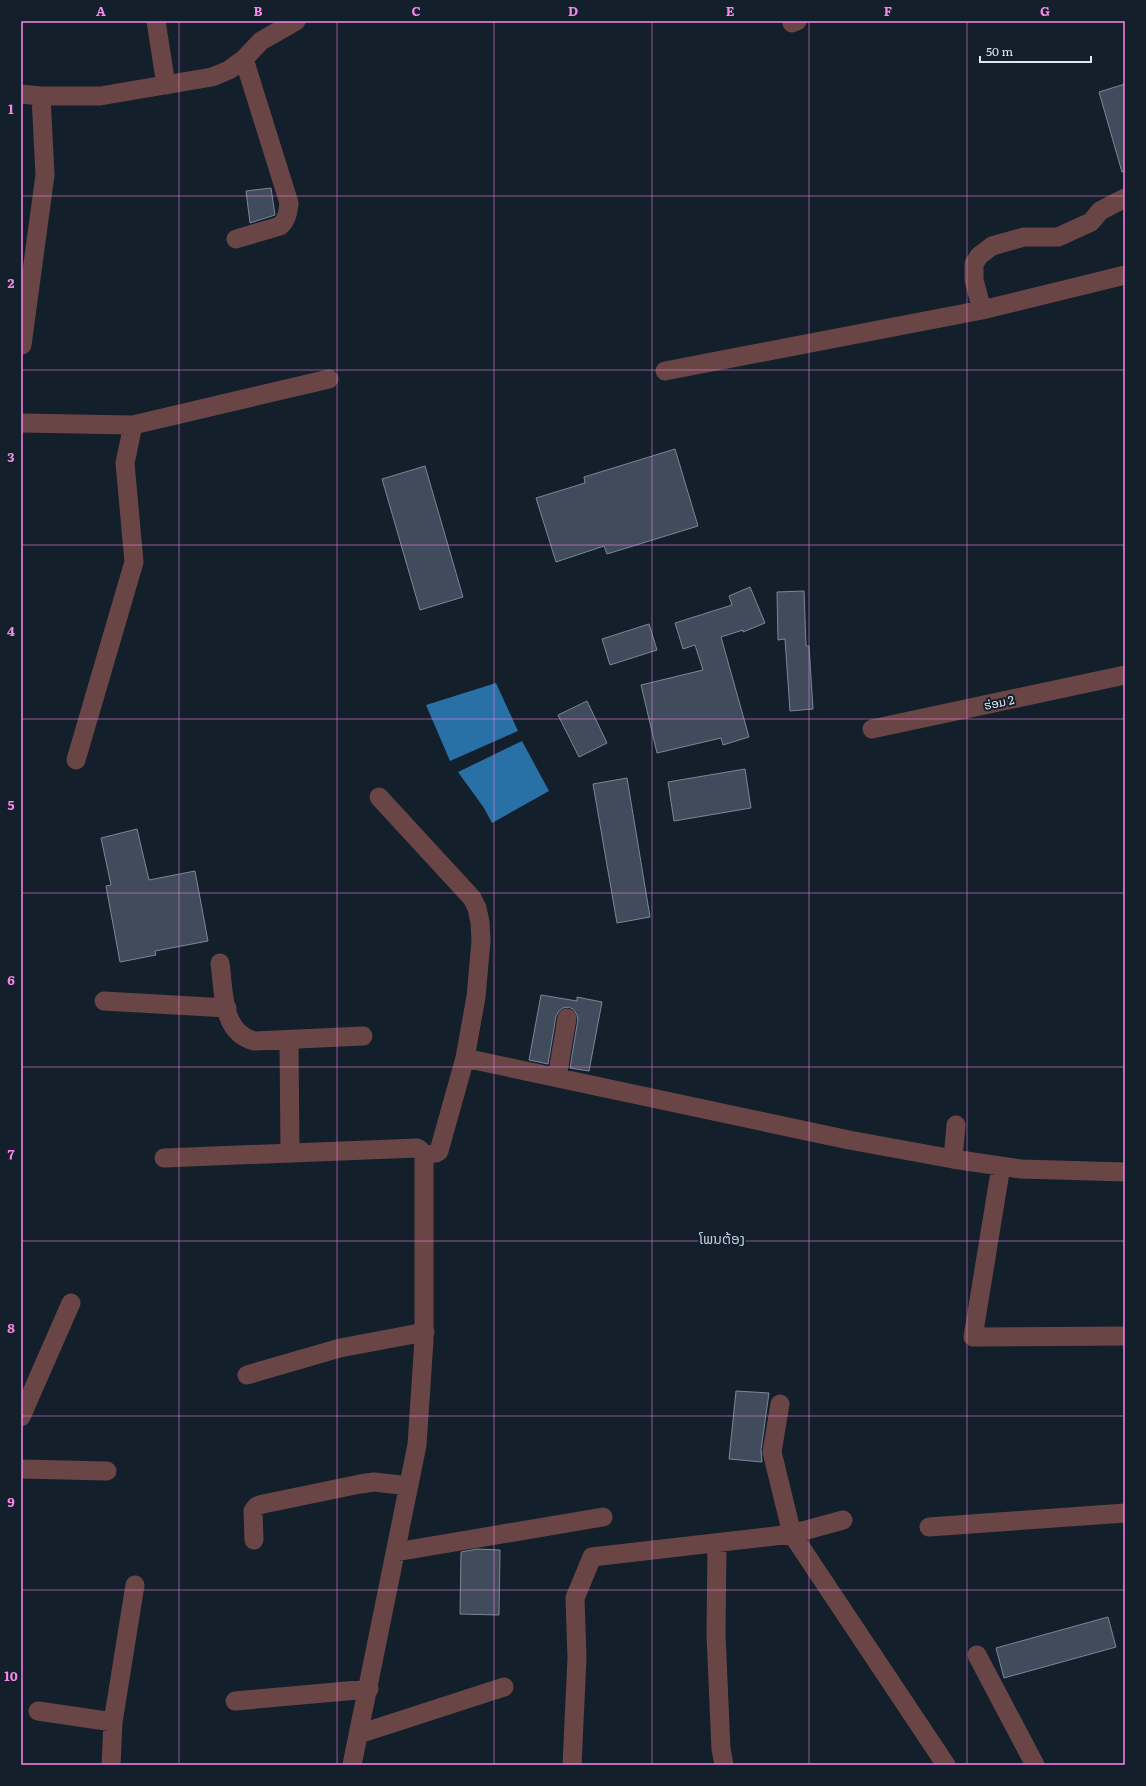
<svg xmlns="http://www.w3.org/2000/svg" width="1146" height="1786" viewBox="0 0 1146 1786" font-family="Literata,'Noto Sans Lao',serif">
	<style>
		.water { fill: #2970a6 }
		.building { fill: #404c5b; stroke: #798798 }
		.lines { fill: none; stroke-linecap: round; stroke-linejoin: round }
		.minor { stroke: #694645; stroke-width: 19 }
		.grid { fill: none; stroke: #f987e8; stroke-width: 1; stroke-opacity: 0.55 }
		.labels { text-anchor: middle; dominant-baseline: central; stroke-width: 4; stroke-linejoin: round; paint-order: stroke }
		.street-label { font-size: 12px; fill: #e0e7f1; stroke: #141f2c }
		.quarter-label { font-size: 14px; fill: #bfcee1; stroke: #141f2c }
		.neatline { fill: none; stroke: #f987e8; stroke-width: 1.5 }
		.grid-label { font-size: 13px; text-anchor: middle; font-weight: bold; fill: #f987e8 }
	</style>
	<rect width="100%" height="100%" fill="#141f2c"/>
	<path class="water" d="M496,683L518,731L450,761L426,705Z
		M522,741L549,791L492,823L484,808L458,772Z"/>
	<path class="building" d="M1125,84V171L1122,172L1099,92Z
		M271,188L275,215L250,223L246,191Z
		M675,449L698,526L607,554L604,546L556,562L536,498L585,483L584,477Z
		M425,466L463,597L420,610L382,479Z
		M750,587L765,623L743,632V630L721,637L749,737L723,745L721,738L657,753L641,685L703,670L695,645L683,649L675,623L732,605L729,596Z
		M804,591L806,646H809L813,709L790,711L785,639L778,640L777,592Z
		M649,624L657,650L610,665L602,639Z
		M587,701L607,743L579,757L558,715Z
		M745,769L751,808L674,821L668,782Z
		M627,778L650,917L617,923L593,784Z
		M137,829L149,880L195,871L208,941L155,951L156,955L120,962L106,886L111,885L101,838Z
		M541,995L577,1001V997L602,1002L589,1071L570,1068L578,1019L577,1015L574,1010L569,1007L563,1008L559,1011L556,1016L548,1064L529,1060Z
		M736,1391L769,1393L761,1450L762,1462L729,1459Z
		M477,1549L500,1550L499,1615L460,1614L461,1552Z
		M1108,1617L1116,1647L1004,1678L996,1648Z"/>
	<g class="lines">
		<path class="minor" d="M156,21L166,85
			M792,23L797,21
			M21,94L41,96H100L212,77L229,70L244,59L261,41L296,21
			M236,239L280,226C287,220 288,212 289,203L244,59
			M982,310L974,280V264L979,256L992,246L1024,237H1058L1091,222L1100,211L1125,198
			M22,345L45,175L41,96
			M665,371L982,310L1125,275
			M21,423L133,425L329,379
			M872,729L1125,675
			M76,760L134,562L125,463L133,425
			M379,797L472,898L477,908L480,922L481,941L476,997L465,1058L439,1151L436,1153L424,1155
			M220,963C224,991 221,1032 254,1041L363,1036
			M104,1001L227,1008
			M289,1040L290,1153
			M465,1058L849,1140L953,1159L1021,1169L1125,1172
			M557,1078L567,1018
			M164,1158L417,1148L420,1150L424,1155V1340L417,1445L352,1765
			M953,1159L956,1125
			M1001,1166L973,1337L1125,1336
			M247,1375L340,1348L425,1332
			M780,1404L772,1452L792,1534L946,1765
			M21,1417L71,1303
			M21,1469L107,1471
			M929,1527L1125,1513
			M254,1540L253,1511L257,1506L263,1504L360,1484L374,1482L409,1486
			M717,1544L716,1635L721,1749L724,1765
			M396,1552L603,1517
			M977,1655L1035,1765
			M235,1701L369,1689
			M38,1711L113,1722
			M359,1734L504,1687
			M111,1765L113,1722L135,1585
			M572,1765L577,1658L575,1598L592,1557L792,1534L843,1520"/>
	</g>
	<path class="grid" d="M179,21V1765M337,21V1765M494,21V1765M652,21V1765M809,21V1765M967,21V1765M21,196H1125M21,370H1125M21,545H1125M21,719H1125M21,893H1125M21,1067H1125M21,1241H1125M21,1416H1125M21,1590H1125"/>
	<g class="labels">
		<g class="street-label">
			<text transform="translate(999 702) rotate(-12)">ຮ່ອມ 2</text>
		</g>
		<g class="quarter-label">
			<text x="722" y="1238">ໂພນຕ້ອງ</text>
		</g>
	</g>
	<rect width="1146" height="1786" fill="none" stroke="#141f2c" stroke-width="44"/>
	<path d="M980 56v6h111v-6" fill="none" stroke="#e0e7f1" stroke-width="2"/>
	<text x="986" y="56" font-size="12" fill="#e0e7f1" stroke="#141f2c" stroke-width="3" paint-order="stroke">50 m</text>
	<rect x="22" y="22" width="1102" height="1742" class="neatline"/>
	<g class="grid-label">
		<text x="101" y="16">A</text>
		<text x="258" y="16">B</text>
		<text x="416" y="16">C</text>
		<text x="573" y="16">D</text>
		<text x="730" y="16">E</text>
		<text x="888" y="16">F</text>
		<text x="1045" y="16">G</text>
		<text x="11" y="114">1</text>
		<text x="11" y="288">2</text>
		<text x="11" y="462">3</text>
		<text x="11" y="636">4</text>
		<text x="11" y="810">5</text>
		<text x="11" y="985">6</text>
		<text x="11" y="1159">7</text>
		<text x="11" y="1333">8</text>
		<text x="11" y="1507">9</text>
		<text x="11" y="1681">10</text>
	</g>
</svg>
